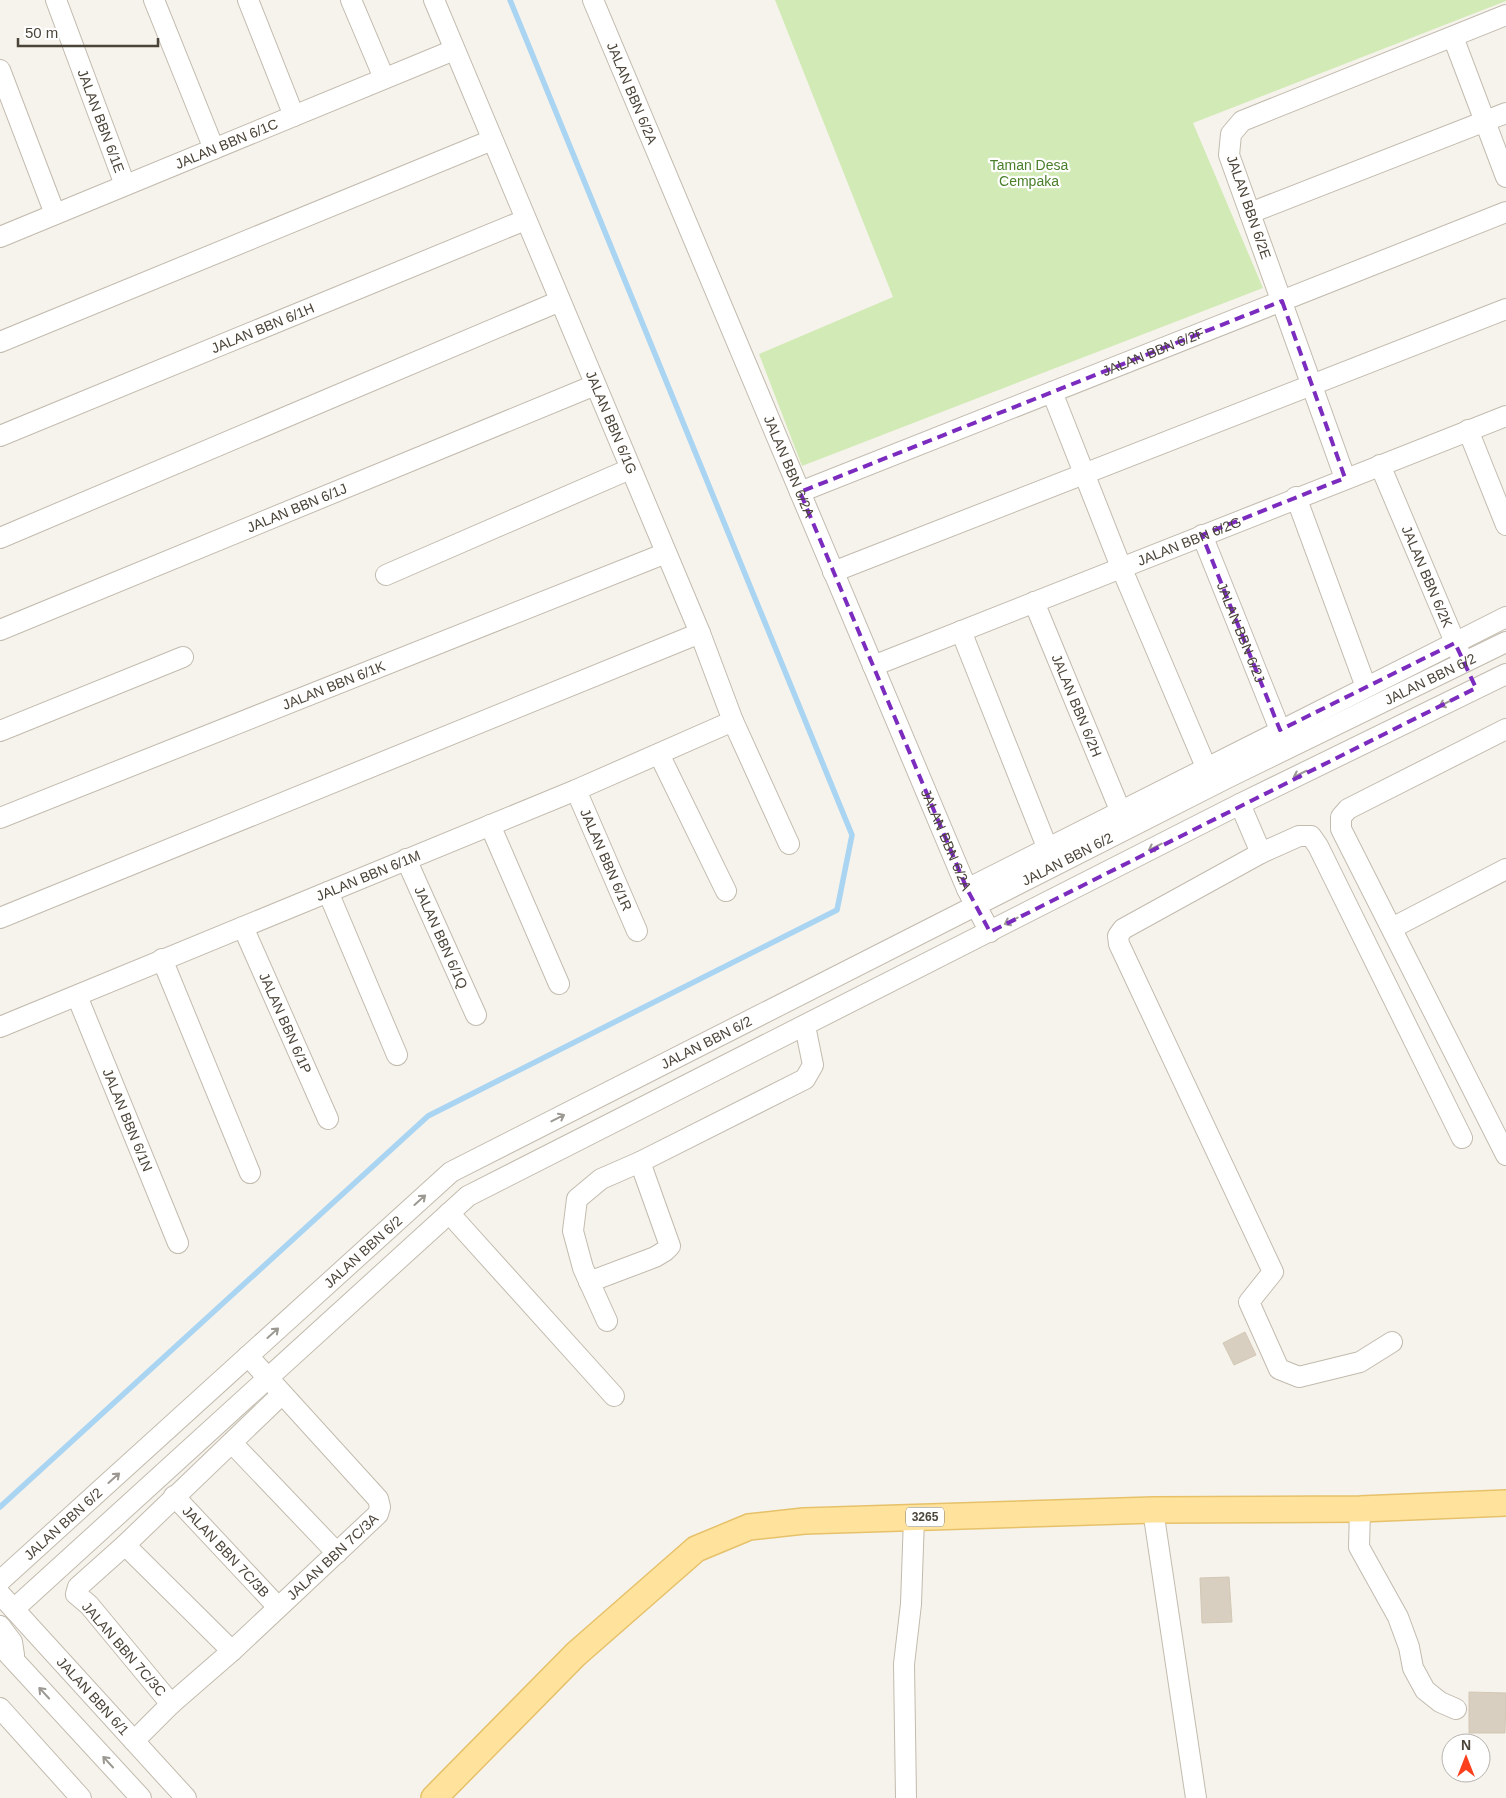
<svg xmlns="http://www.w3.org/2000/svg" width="1506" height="1798" viewBox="0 0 1506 1798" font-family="Arial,sans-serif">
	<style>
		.green { fill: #d2eab5 }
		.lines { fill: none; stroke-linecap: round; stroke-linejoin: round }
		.stream { stroke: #a9d4f2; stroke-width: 5.5 }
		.building { fill: #d8cfc1; stroke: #d3c7b4 }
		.minor-casing { stroke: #c2bbae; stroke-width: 22 }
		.major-casing { stroke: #e6c16a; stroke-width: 28 }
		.minor { stroke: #fff; stroke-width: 20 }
		.major { stroke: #ffe39c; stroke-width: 25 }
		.oneway { stroke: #9c9892 }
		.marked { fill: none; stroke: #7b2cbf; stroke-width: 4; stroke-dasharray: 10 6; stroke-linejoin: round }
		.labels { text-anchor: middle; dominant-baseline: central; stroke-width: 4.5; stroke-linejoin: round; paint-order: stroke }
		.shield { fill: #fff; stroke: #817c74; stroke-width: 1 }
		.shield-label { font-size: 12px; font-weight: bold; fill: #4b4439 }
		.street-label { font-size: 14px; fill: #4b4439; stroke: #fff }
		.park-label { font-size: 14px; fill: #4a7f2a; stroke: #fff }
	</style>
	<rect width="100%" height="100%" fill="#f6f3ec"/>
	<path class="green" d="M775,0H1506V1L1193,123L1263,288L802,466L759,354L893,297Z"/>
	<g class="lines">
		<path class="stream" d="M0,1507L428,1116L837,910L852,835L510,0"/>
	</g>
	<path class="building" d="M1245,1332L1256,1355L1234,1365L1223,1343Z
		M1229,1577L1232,1622L1202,1623L1200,1578Z
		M1469,1692L1506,1693L1505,1733H1469Z"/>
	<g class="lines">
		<g class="minor-casing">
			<g id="minor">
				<path id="s1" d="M56,0L125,185"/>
				<path d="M154,0L214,149"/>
				<path d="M248,0L294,116"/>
				<path d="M351,0L384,78"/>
				<path id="s2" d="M434,0L700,633L733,721L789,844"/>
				<path id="s3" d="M593,0L967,889L990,932"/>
				<path d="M1453,37L1506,177"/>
				<path d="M0,70L55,214"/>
				<path d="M1250,213L1506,113"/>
				<path id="s4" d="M0,237L454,50"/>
				<path d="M0,342L492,140"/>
				<path d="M1052,392L1121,567L1206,767"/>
				<path d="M1468,430L1506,525"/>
				<path id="s5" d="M0,436L525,220"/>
				<path id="s6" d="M1380,465L1460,654"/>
				<path d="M1345,478L1229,155L1231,134L1242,121L1506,15"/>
				<path id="s7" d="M800,492L1506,212"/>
				<path d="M1296,497L1366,687"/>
				<path id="s8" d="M1202,535L1280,730"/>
				<path d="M0,538L560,301"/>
				<path d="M833,572L1506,309"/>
				<path d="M386,575L630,469"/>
				<path id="s9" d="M1034,602L1120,810"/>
				<path id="s10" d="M0,630L595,385"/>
				<path d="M961,631L1047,847"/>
				<path id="s11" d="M873,666L1506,416"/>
				<path d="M1506,729L1348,809L1341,817V829L1506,1155"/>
				<path d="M0,731L183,657"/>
				<path d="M659,754L726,891"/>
				<path id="s12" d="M576,790L637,931"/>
				<path d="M1240,804L1261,853L1123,929L1118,936L1119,944L1273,1272L1249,1302L1279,1369L1299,1377L1360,1362L1392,1342"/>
				<path id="s13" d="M0,818L666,553"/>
				<path d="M490,825L559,984"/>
				<path d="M1261,853L1299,836H1311L1318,846L1462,1138"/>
				<path id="s14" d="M406,859L476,1015"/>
				<path d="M967,889L1506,617"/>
				<path d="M328,892L397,1055"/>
				<path d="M0,918L700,633"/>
				<path id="s15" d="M243,927L328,1119"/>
				<path d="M1392,928L1506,869"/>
				<path d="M162,959L250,1173"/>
				<path id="s16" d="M77,996L178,1243"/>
				<path id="s17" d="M0,1027L576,790L733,721"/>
				<path d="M449,1213L614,1396"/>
				<path d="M589,1282L655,1257L665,1251L670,1246L640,1162"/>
				<path d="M607,1321L583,1268L573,1231L577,1199L601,1179L640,1162L805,1079L813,1065L805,1026"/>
				<path d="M232,1443L337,1553"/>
				<path id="s18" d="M174,1496L278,1607"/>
				<path d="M1360,1509L1359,1547L1398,1617L1409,1647L1413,1668L1425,1690L1440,1702L1456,1709"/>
				<path d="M1153,1510L1196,1798"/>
				<path d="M125,1545L232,1651"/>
				<path id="s19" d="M0,1581L451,1172L1227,778L1506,642"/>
				<path id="s20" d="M0,1594L186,1798"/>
				<path d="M14,1609L468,1196L1240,804L1506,674"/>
				<path d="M0,1626L12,1642L14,1655"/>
				<path d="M0,1645L141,1798"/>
				<path d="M171,1704L89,1605L76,1594L78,1587L125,1545L281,1395"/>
				<path d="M0,1708L81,1798"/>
				<path id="s21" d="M134,1741L171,1704L232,1651L378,1514L380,1507L378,1499L248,1356"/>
				<path d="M906,1798L904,1664L911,1604L914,1518"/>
			</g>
		</g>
		<g class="major-casing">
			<path id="major" d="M434,1798L576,1654L696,1549L749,1527L804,1521L1153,1510L1360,1509L1506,1503"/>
		</g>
		<use href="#minor" class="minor"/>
		<use href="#major" class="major"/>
	</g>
	<defs><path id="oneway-shaft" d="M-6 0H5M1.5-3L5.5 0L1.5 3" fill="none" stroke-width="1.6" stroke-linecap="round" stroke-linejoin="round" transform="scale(1.25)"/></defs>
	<g class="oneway">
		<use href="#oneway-shaft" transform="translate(1446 703) rotate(154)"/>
		<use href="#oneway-shaft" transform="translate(1300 774) rotate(154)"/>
		<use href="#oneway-shaft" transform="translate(1155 847) rotate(153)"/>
		<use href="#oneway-shaft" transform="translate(1011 921) rotate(153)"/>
		<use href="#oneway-shaft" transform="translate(558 1118) rotate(-27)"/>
		<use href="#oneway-shaft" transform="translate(420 1200) rotate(-42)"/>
		<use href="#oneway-shaft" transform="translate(273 1333) rotate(-42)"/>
		<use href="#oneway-shaft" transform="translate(114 1478) rotate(-42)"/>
		<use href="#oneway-shaft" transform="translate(44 1693) rotate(-133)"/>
		<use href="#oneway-shaft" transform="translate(108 1762) rotate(-133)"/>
	</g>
	<path class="marked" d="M1282,301L1345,478L1202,535L1280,730L1455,643L1476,688L990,932L967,889L800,492Z"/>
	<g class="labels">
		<rect class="shield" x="906" y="1507.5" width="38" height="19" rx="4"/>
		<g class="shield-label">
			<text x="925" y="1517">3265</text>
		</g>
		<g class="street-label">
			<text stroke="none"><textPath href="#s3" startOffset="101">JALAN BBN 6/2A</textPath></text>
			<text stroke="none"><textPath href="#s1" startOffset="129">JALAN BBN 6/1E</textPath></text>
			<text stroke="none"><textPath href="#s4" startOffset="245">JALAN BBN 6/1C</textPath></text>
			<text transform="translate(1249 207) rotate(71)">JALAN BBN 6/2E</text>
			<text stroke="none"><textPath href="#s5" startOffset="284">JALAN BBN 6/1H</textPath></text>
			<text stroke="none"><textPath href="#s7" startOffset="380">JALAN BBN 6/2F</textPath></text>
			<text stroke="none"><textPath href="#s2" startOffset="458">JALAN BBN 6/1G</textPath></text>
			<text stroke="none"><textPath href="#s3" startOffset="506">JALAN BBN 6/2A</textPath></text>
			<text stroke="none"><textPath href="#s10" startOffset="321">JALAN BBN 6/1J</textPath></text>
			<text stroke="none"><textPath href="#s11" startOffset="340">JALAN BBN 6/2G</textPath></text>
			<text stroke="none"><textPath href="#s6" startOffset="121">JALAN BBN 6/2K</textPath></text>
			<text stroke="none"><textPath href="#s8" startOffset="105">JALAN BBN 6/2J</textPath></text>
			<text stroke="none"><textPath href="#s19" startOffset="1705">JALAN BBN 6/2</textPath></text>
			<text stroke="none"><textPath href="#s13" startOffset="359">JALAN BBN 6/1K</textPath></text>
			<text stroke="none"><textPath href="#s9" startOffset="112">JALAN BBN 6/2H</textPath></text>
			<text stroke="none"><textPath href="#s3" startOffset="911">JALAN BBN 6/2A</textPath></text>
			<text stroke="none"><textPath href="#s12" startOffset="76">JALAN BBN 6/1R</textPath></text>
			<text stroke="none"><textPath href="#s19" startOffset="1300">JALAN BBN 6/2</textPath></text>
			<text stroke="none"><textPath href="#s17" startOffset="398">JALAN BBN 6/1M</textPath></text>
			<text stroke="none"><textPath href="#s14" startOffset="86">JALAN BBN 6/1Q</textPath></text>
			<text stroke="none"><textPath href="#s15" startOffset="105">JALAN BBN 6/1P</textPath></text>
			<text stroke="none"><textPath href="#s19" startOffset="895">JALAN BBN 6/2</textPath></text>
			<text stroke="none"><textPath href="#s16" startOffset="134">JALAN BBN 6/1N</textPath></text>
			<text stroke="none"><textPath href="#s19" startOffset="490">JALAN BBN 6/2</textPath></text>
			<text stroke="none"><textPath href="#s19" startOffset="85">JALAN BBN 6/2</textPath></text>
			<text stroke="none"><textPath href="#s18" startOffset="76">JALAN BBN 7C/3B</textPath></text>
			<text stroke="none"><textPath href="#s21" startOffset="271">JALAN BBN 7C/3A</textPath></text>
			<text transform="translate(124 1649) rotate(49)">JALAN BBN 7C/3C</text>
			<text stroke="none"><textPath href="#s20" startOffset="138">JALAN BBN 6/1</textPath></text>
		</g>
		<g class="park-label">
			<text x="1029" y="165">Taman Desa<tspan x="1029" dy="16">Cempaka</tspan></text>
		</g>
	</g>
	<g transform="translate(1466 1758)"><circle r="24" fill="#ffffff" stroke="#b7b4b0"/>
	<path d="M0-4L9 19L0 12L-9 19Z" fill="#fc3f1d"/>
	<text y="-8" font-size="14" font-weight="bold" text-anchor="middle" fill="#4b4439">N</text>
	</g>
	<path d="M18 38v8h140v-8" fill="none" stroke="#4b4439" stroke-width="2.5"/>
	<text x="25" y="38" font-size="15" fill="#4b4439" stroke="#ffffff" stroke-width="4" paint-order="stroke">50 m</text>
</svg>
